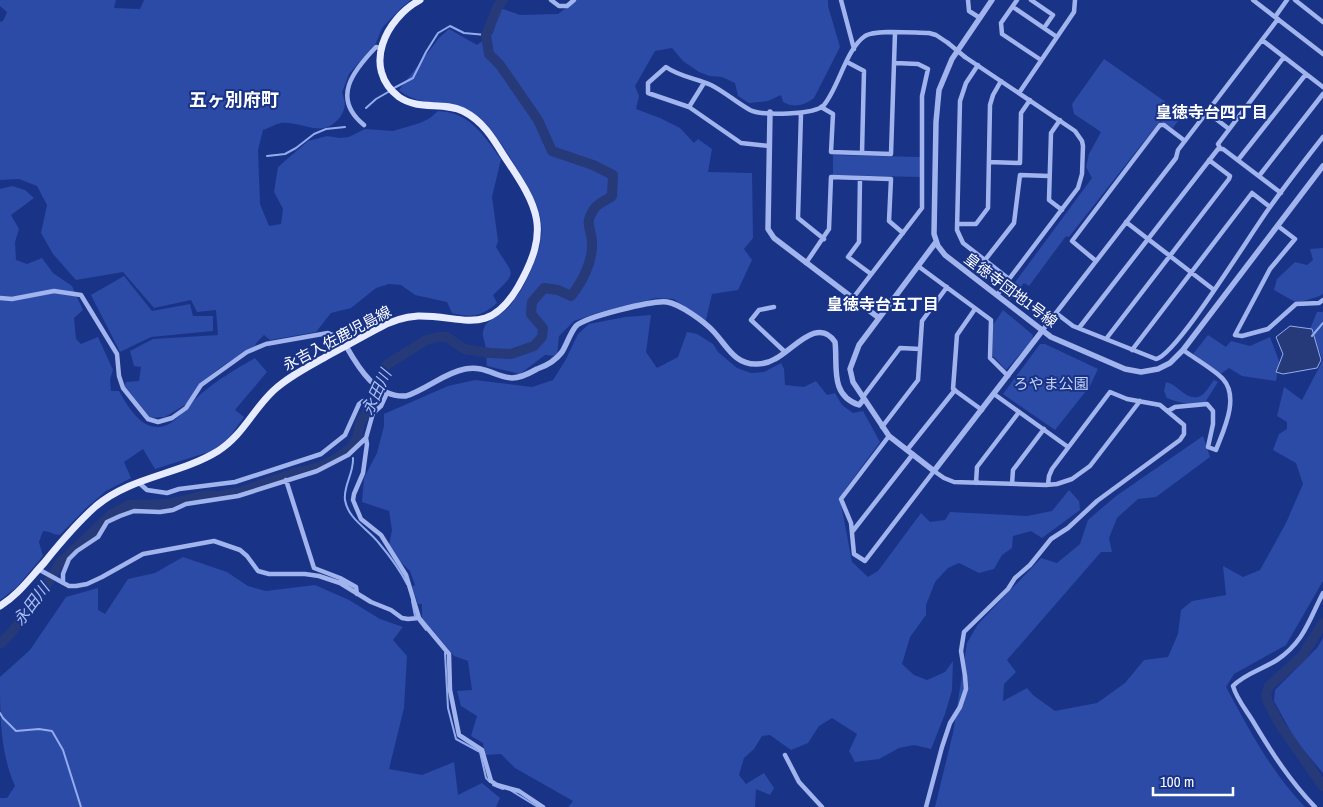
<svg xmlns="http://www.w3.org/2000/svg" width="1323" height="807" viewBox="0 0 1323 807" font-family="'Archivo Narrow','Noto Sans JP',sans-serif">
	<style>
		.green { fill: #2c4ba6 }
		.water { fill: #263a79; stroke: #93acef }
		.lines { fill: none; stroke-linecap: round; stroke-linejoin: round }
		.stream { stroke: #93acef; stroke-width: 2 }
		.river { stroke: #263a79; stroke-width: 10 }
		.minor { stroke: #a1b4ed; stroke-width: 4.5 }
		.tertiary { stroke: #a1b4ed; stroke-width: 5.5 }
		.primary { stroke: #e7ebff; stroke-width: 7 }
		.minor-bridge { stroke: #a1b4ed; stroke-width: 4.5 }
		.labels { text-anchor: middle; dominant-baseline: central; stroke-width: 4; stroke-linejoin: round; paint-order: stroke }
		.street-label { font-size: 15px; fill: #fff; stroke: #193387 }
		.park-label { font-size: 15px; fill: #c6d3f9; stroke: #193387 }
		.neighbourhood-label { font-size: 16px; font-weight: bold; fill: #fff; stroke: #193387 }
		.water-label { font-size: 16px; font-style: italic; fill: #acbff4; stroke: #193387 }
		.quarter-label { font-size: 18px; font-weight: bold; fill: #fff; stroke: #193387 }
	</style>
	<rect width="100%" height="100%" fill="#193387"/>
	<path class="green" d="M0,0H116L114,8L140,9L144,0H411L402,7L382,28L376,43L349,74L342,92C345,102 347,107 340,117C323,140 303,121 281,123C275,124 269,128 263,130L258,150L260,204L269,226L281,224L283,209L274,192L278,167L308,141L327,136L340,138L349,137L365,129L393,131L420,123L430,118L438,111C470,112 484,136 501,159L492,197L498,241L496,247C512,275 520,270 493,295L497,303C481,317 472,318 452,313L447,302L415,295L401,285L389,284L376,288L351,308L331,313L316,332L270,340L264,335L257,342L255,346L221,367L200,384L188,403L165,417L148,418L124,387L126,382L139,381L141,367L134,366L130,351L153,339L218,335L216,310L197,312L191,300L154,308L123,272L76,280L53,254L41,233L47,205L37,186L19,179L0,180V22L3,21L7,12L0,6Z
		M577,0H828V6L840,47L814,98C804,106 794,108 783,102L781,95L768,101L749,103L738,96L735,83L722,77L710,76L699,72L683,61L672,48L655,51L635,86L639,96L636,109L660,118L680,128L694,143L698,139L712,149L708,172L752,173L753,238L744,249L752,260L738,290L712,294L705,324L674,299L656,298L597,313L574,321L559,336L557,356L545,355L520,374L487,366C486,360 487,355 486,350C486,344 482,337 483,332C485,319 499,317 507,309C511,306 513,301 516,297C523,289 526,280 531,270C552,225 539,204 514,164C506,151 492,128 480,118C454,95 424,111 399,90L439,38L449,29L477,45L493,33L500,8L520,15L558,14Z
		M1104,59L1183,114L1173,128L1160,121L1069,237L1066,236L1029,286L1024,283L1010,300L1005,296L1092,178L1086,167L1089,154L1101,132L1074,114L1072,104Z
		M833,155L920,157V177L833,175Z
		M12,186L25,190L34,198L11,215L19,229L15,242L16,260L27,264L42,258L53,273L72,286L83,310L74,318L76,339L81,344L98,337L113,370L110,379L111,391H119C128,407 144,435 167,425C176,422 192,401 201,394C217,380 236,369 255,358L267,372L235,410L244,417L229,438L212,451L155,469L143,449L124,462L131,478L106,491L85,509L60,535C53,535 50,531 43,531L39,542L43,556L17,587L0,600V189Z
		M1323,248V294L1320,296L1297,303L1274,290L1277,279L1295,262L1307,265L1313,260L1310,249Z
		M124,276L152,311L190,304L193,316H213V331L151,337L120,352L91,295Z
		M1003,310L1033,335L1032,341L1006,370L993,356V325Z
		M1317,312H1323V581L1286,645L1234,674L1226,687C1249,729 1271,772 1305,807H935L953,733L967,643L978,624L1041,558L1057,563L1080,544L1088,520L1116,496L1203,436L1210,457L1156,497L1138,499L1117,518L1109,538L1112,552H1101L1007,660L1016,672L1004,684L1003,701L1027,688L1033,695L1055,711L1097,703L1125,683L1144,660L1168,657L1178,634L1181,610L1192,601L1226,595L1223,566L1243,577L1260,570L1286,523L1303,484L1296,463L1273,450L1279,434L1287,429V422L1277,416L1284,387L1302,400L1323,360L1310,329Z
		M651,315L646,352L657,368L678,357L687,332L697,334L713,344L718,352L737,368L751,373L764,372L781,363L784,369L785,385L804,387L816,381L827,395L835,393L842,405L853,413L863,411L880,442L844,491L841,504L852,562L868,577L878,571L921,513L930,522L945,520L950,512L1027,516L1052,511L1069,490L1079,501L1080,510L1042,538L1031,531L1013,536L1012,548L1002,555L994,569L979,573L959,563L948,568L935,582L926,605V615L910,637L902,664L914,675L927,680L945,672L953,661L952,690L945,714L931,749L914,745L899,748L879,759L855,762L849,751L857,734L832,718L819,726L808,743L791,750L770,735L762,736L754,749L744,758L739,775L746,784L764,773L774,788L770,795L756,789L755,807H568L573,801L515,768L501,754L485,755L483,743L471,736L477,716L461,706L457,691L472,690L468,661L454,656L422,618V604H418L412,587L415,585L410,571L388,550L392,530L389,511L362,502L364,478L377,453L384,426V414L448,386L475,380L532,387L553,380L565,361L578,334L589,324L625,317Z
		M1208,335L1226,347L1231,341L1250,346L1270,337L1279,361L1276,381L1242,376L1229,368L1219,375L1193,354Z
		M1040,344H1045L1098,369L1090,386L1055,430L1003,394Z
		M1214,380L1218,382L1204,404C1190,405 1179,403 1167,398L1164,391L1166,382C1178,384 1188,404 1202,395C1206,392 1211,384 1214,380Z
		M183,557L227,572L248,586L266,591L315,585L349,600L380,619L403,627L393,640L407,656L404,708L389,769L422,775L454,762L458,795L482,783L500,798L496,807H0V798H7L15,786C0,753 0,714 0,677L30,650L66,597L98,588V610L105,614L128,579L155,573Z
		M1323,638V773L1296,741L1274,701L1275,690L1317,648Z"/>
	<path class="water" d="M1290,326L1312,329L1321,360L1317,368L1283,374L1276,372L1283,354L1276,337Z"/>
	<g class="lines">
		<path class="stream" d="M394,88L413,78L426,52L438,33L450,26L464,33L486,35
			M366,108L376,99L390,91
			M267,156L285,154L296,148L314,134L326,129L345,127
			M1312,336L1323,323
			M353,458C354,473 343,486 345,500C348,519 368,529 378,542C389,555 400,570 407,584
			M412,601L415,616
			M419,621L426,630
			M445,653L448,708L456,739L480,752L486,778L490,782
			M0,713L3,718L16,731L39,729L52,731L63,750L81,807
			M493,785L503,789
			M510,790L538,807"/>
		<path class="river" d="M1323,623L1303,655L1269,686L1266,695L1268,702L1280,725L1323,786
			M0,644L11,633L43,591L59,564L112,514L129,505L168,504L207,495L218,496L240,492L295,473L320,467L337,458L352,447L357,438L360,423L373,402L382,373L386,365L396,359L426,340L439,337H447L464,349L490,353L511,354L534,346L542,337L543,328L531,314L532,302L544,288L558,290L571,296C583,281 593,261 592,242C591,227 584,224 594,209C597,204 607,200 612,196L613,175L593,165L552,151L538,120L500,65L489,54L486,35L498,6L503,0"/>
		<path class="minor" d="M551,0L559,6H567L574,0
			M841,0L854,49
			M968,0L969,11L980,18
			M1017,0L1001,23L1002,34L1041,60
			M1031,0L1053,15L1044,28
			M1253,0L1323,54
			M1295,0L1323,22
			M1013,7L1057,37
			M1275,17L1287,0
			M1262,40L1323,87
			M965,57L1075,131L1082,141L1083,146L1082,174L1078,188L997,295
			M847,62L864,71L862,153
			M978,65L966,83L960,101L957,230L963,243L1009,279
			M1019,93L1074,12L1075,0
			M689,107L704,83
			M821,107L833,114L831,152L891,154L895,33
			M1207,112L1229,129
			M801,113L798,218L824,239
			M1060,120L1051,133L1049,200L1062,210
			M364,125C331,98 353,71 376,47L381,48
			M769,146L741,143L689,107L648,93V83L666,67C680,77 696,78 711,85C725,92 737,103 750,110C762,116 815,115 824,105C839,87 846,49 865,36C876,29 914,33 929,33L936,35L948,43
			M1220,148L1218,144L1284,57
			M1238,160L1306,74
			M989,162L1020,163L1021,113L1030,100
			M1259,176L1323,94
			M860,178L859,242L848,257L871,274
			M1126,222L1214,290
			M957,224H976L988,208L990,105L993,95L1001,81
			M1278,226L1295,239L1270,269L1235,335L1242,336L1268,329L1296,304L1319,303L1323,300
			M985,260L1014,223L1020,175L1049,176
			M1096,261L1072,241L1160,125H1164L1185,141
			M806,263L829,229L831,177L891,179L889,221L903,233
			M918,266L991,320L990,358L1008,376
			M0,298L12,299L54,291L81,295L117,354L119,376L123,388L148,419L158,422L172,418L186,408L201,385L247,352L266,344L328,333L340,338L346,346
			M853,298L922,208V96L928,69L918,64L895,63
			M774,307L759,310L751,320L785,352
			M975,309L957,335L953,389L982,410
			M1056,313L1073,326L1156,359C1177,355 1252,231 1270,207C1287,183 1305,160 1323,137
			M1079,328L1218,149H1223L1281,193
			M1042,331L1176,158L1178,150L1278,19
			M1106,339L1229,179L1230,176L1209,160
			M1132,350L1252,193L1270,207
			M387,393L381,406L373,413L366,438L367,444L363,473L354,494L353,500L361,519L381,535L406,575L419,618L449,654L450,690L459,735L482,750L491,781L497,785L519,791L543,807
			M994,394L1068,447
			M863,397L900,348L920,349
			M1168,411L1175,407L1207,404L1213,411V424L1208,447L1216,450C1223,431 1240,398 1223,379C1215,370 1194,358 1183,350
			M882,427L918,380L922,321L947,287
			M889,436L841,499L851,523L854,554L865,561L934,471L944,478L954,482L1046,485L1057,484L1072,479L1090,466L1140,401
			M907,450L955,390
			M286,480L314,568L340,578L356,587L357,594
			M138,482L147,490L167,493L179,489L235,482L321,454L345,435L359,404L363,401L373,413
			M976,483L977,467L1019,412
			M1012,484L1013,470L1044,429
			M852,532L913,454
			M38,569L69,586H76L87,584L102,577L143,554L214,541L240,550L247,556L258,571L269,574H305L319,576L340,583L371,602L391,610L402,618L408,619L419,618
			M63,583V574L69,559L77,551L98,537L107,522L120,516L134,511L160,512L173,510L186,504L238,496L317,471L348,455L366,438
			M785,755L799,782L822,807
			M926,807L942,747L950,723L960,707L966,689L965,676L961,651L964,632L1008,589L1015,578L1030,565L1051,539L1068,528L1097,501L1180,440L1184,434V425L1160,405L1127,399L1110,392L1052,469L1049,476L1048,484
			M1315,807C1290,781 1272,753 1254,723C1247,711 1237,700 1233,686C1244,674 1263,669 1277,660C1304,642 1309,620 1323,593"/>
		<path class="tertiary" d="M992,0L952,59L939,90L936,122L934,234L938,246L945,255L1051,337L1125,369L1141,372L1158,369L1170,363L1183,350L1323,166
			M770,112L768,229L774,238L879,318
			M936,242L859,345L850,369L853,382L889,436L934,471L1042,331
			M346,346C359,369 377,398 406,396C427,389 444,373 465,369C485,365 495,377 512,378C520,378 530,373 537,369C546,366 556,360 562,352C567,344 570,333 576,326C585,317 653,300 667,302C680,304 705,322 714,332C727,346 735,365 757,364C763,364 770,362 775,359C793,350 818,316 835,342C838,365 829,395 859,405L864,399"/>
		<path class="primary" d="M0,606C18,595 30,578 44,563C60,543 77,523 96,506C132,476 179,475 218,451C243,435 252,411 273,391C289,376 310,366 329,355C346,346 362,337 379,328C391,321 404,317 418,316C462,315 488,338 518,287C551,229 539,208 504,156C493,138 483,121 463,111C442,101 419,111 399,97C361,68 386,18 420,0"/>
		<path class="minor-bridge" d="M948,43L965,57"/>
	</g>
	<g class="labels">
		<g class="street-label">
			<text transform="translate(1011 290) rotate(37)">皇徳寺団地1号線</text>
			<text transform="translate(337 338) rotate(-28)">永吉入佐鹿児島線</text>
		</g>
		<g class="park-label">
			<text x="1051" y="383">ろやま公園</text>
		</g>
		<g class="neighbourhood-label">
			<text x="1212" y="112">皇徳寺台四丁目</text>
			<text x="883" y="304">皇徳寺台五丁目</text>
		</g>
		<g class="water-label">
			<text transform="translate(376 392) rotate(-65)">永田川</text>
			<text transform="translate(31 604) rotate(-53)">永田川</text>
		</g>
		<g class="quarter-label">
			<text x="234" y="99">五ヶ別府町</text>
		</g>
	</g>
	<path d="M1153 787v8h80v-8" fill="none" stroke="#ffffff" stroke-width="2.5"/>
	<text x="1160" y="787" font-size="15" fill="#ffffff" stroke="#193387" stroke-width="4" paint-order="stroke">100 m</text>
</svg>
